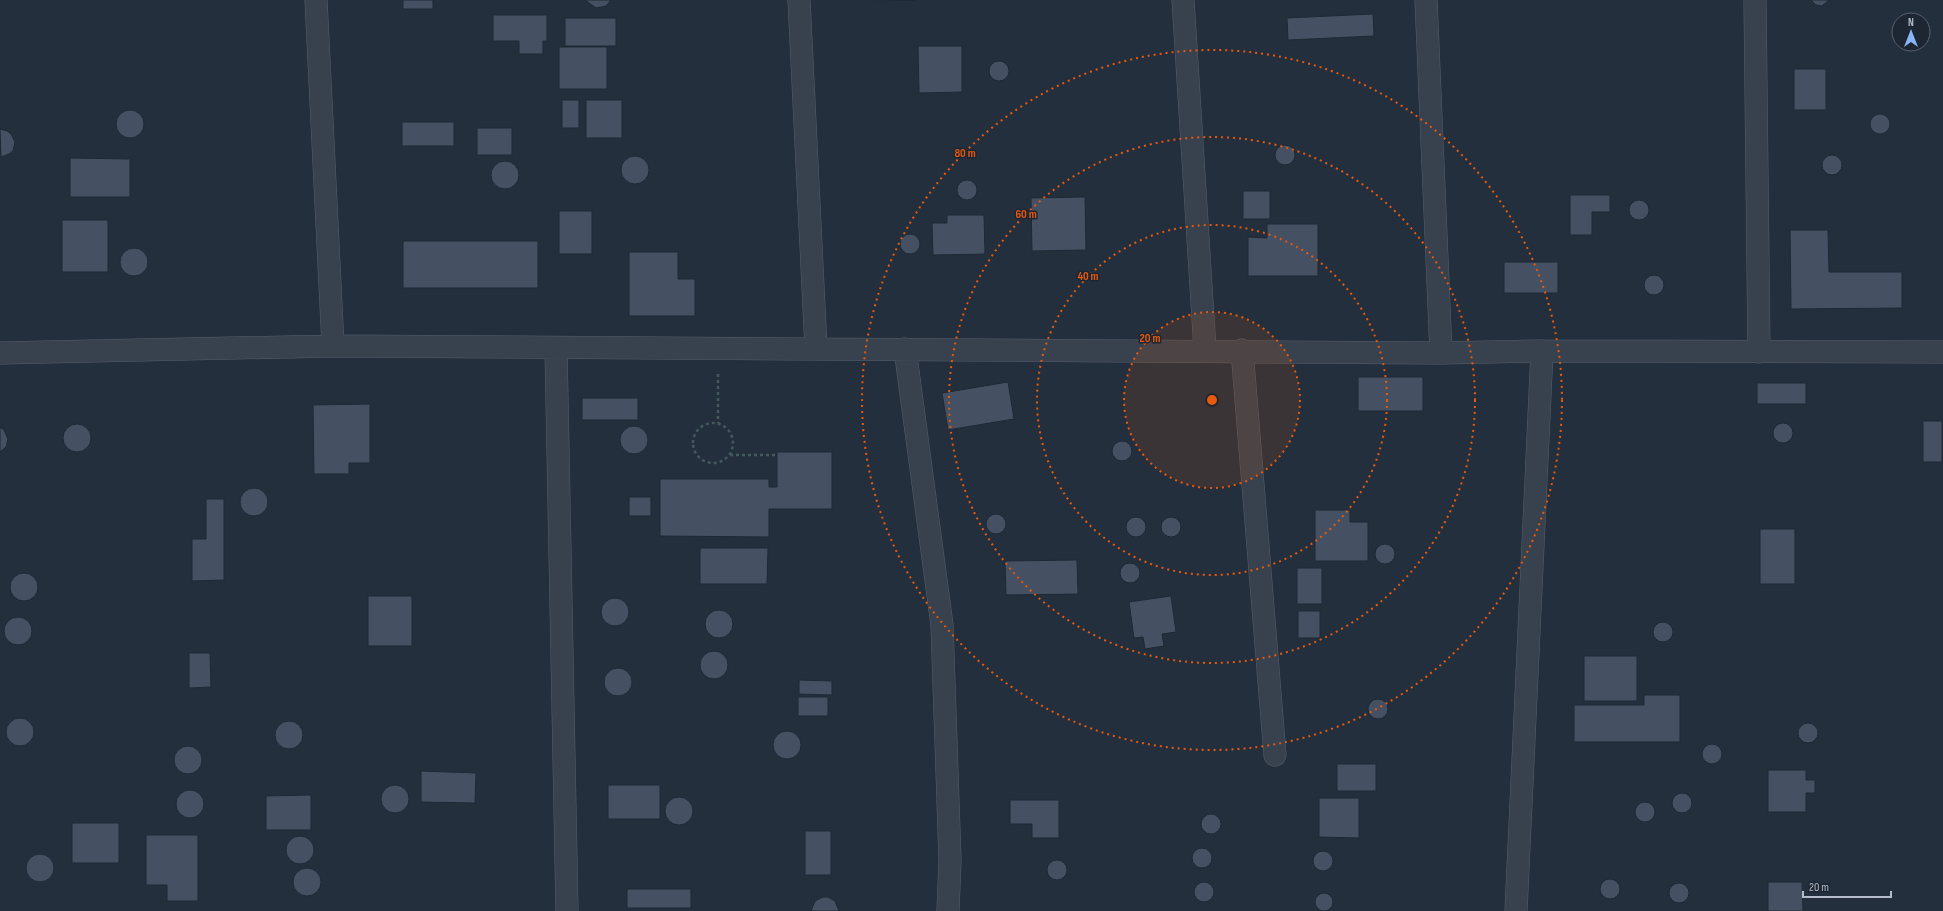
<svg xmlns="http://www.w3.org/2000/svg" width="1943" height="911" viewBox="0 0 1943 911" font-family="'Sofia Sans Condensed',sans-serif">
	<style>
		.building { fill: #455162; stroke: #1f2835 }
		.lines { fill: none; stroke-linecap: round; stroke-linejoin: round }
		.street-casing { stroke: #565f6c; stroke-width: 23 }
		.path { stroke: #44595c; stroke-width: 2.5; stroke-dasharray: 3 3; stroke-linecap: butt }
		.street { stroke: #38414e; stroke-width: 22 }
		.ring { fill: none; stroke: #e8590c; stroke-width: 2; stroke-dasharray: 2 4 }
		.centre { fill: #e8590c; stroke: #1d2633; stroke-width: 2 }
		.ring-label { font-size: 12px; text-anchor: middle; font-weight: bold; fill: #e8590c; stroke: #1d2633; stroke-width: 3; stroke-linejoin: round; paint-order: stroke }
	</style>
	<rect width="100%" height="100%" fill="#242f3e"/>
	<path class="building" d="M403,0H433V9H403Z
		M585,0H611L606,6L596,8Z
		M875,0H916L875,1Z
		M1811,0H1829L1822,6L1816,5Z
		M1373,14L1374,36L1288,40L1287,18Z
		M493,15H547V41H543V54H519V41H493Z
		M565,18H616V46H565Z
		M918,46H962V92L919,93Z
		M559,47H607V89H559Z
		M989 71a10 10 0 1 1 20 0a10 10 0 1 1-20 0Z
		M1794,69H1826V110H1794Z
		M562,100H579V128H562Z
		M586,100H622V138H586Z
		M116 124a14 14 0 1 1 28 0a14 14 0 1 1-28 0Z
		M1870 124a10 10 0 1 1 20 0a10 10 0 1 1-20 0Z
		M402,122H454V146H402Z
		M477,128H512V155H477Z
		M0,129L7,131L11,134L15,142L13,151L9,154L1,157Z
		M1275 155a10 10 0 1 1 20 0a10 10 0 1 1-20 0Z
		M1822 165a10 10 0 1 1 20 0a10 10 0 1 1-20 0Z
		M621 170a14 14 0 1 1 28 0a14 14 0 1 1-28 0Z
		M70,158L130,159V197H70Z
		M491 175a14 14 0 1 1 28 0a14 14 0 1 1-28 0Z
		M957 190a10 10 0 1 1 20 0a10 10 0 1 1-20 0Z
		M1243,191H1270V219H1243Z
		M1570,195H1610V212H1592V235H1570Z
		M1085,197L1086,250L1032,251L1031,198Z
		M1629 210a10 10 0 1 1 20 0a10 10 0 1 1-20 0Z
		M559,211H592V254H559Z
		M947,215H984L985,254L933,255L932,223H947Z
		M62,220H108V272H62Z
		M1267,224H1318V276H1248V237L1267,238Z
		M1790,230H1828L1829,272H1902V308L1791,309Z
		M900 244a10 10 0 1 1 20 0a10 10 0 1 1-20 0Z
		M403,241H538V288H403Z
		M120 262a14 14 0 1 1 28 0a14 14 0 1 1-28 0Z
		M629,252H678V279H695V316H629Z
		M1504,262H1558V293H1504Z
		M1644 285a10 10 0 1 1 20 0a10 10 0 1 1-20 0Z
		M1358,377H1423V411H1358Z
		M1008,382L1014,419L948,430L942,393Z
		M1757,383H1806V404H1757Z
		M582,398H638V420H582Z
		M370,404V463H349V474H314L313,405Z
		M1923,421H1942V462H1923Z
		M1773 433a10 10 0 1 1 20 0a10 10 0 1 1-20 0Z
		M63 438a14 14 0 1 1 28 0a14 14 0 1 1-28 0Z
		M620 440a14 14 0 1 1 28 0a14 14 0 1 1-28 0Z
		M0,427L4,430L8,439L6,447L0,452Z
		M1112 451a10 10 0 1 1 20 0a10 10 0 1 1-20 0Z
		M777,452H832V509H769V537L660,536V479H769V487H777Z
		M240 502a14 14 0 1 1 28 0a14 14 0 1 1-28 0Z
		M629,497H651V516H629Z
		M206,499H224V580L192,581V539H206Z
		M1315,510H1350V522H1368V561H1315Z
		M986 524a10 10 0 1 1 20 0a10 10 0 1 1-20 0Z
		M1161 527a10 10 0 1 1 20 0a10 10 0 1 1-20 0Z
		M1126 527a10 10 0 1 1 20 0a10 10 0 1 1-20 0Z
		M1760,529H1795V584H1760Z
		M1375 554a10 10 0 1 1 20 0a10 10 0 1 1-20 0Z
		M700,548H768L767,584H700Z
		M1077,560L1078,594L1006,595L1005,561Z
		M1120 573a10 10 0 1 1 20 0a10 10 0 1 1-20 0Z
		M1297,568H1322V604H1297Z
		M10 587a14 14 0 1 1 28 0a14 14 0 1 1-28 0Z
		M368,596H412V646H368Z
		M1171,596L1176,632L1162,634L1164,646L1145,649L1143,637L1134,638L1129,602Z
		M601 612a14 14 0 1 1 28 0a14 14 0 1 1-28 0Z
		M705 624a14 14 0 1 1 28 0a14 14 0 1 1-28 0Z
		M1298,611H1320V638H1298Z
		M4 631a14 14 0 1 1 28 0a14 14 0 1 1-28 0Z
		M1653 632a10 10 0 1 1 20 0a10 10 0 1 1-20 0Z
		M700 665a14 14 0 1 1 28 0a14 14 0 1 1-28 0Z
		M189,653H210L211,687L189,688Z
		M1584,656H1637V701H1584Z
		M604 682a14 14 0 1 1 28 0a14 14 0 1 1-28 0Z
		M799,680L832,681V695L799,694Z
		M1644,695H1680V742H1574V705H1644Z
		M798,697H828V716H798Z
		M1368 709a10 10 0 1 1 20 0a10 10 0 1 1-20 0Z
		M6 732a14 14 0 1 1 28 0a14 14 0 1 1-28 0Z
		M275 735a14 14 0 1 1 28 0a14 14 0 1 1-28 0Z
		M1798 733a10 10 0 1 1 20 0a10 10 0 1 1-20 0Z
		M773 745a14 14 0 1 1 28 0a14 14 0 1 1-28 0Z
		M1702 754a10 10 0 1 1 20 0a10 10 0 1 1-20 0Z
		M174 760a14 14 0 1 1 28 0a14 14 0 1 1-28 0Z
		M1337,764H1376V791H1337Z
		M1768,770H1806V780H1815V793H1806V812H1768Z
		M421,771L476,773L475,803L421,802Z
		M608,785H660V819H608Z
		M381 799a14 14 0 1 1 28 0a14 14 0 1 1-28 0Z
		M176 804a14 14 0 1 1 28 0a14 14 0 1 1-28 0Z
		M1672 803a10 10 0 1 1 20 0a10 10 0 1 1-20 0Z
		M311,795V830H266V796Z
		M665 811a14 14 0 1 1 28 0a14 14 0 1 1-28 0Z
		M1319,798H1359V838L1319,837Z
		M1010,800H1059V838H1032V824H1010Z
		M1635 812a10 10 0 1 1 20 0a10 10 0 1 1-20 0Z
		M1201 824a10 10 0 1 1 20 0a10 10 0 1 1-20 0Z
		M72,823H119V863H72Z
		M805,831H831V875H805Z
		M146,835H198V901H167V885H146Z
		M286 850a14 14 0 1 1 28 0a14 14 0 1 1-28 0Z
		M1192 858a10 10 0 1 1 20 0a10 10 0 1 1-20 0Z
		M1313 861a10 10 0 1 1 20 0a10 10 0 1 1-20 0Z
		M26 868a14 14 0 1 1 28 0a14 14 0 1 1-28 0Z
		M1047 870a10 10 0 1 1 20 0a10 10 0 1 1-20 0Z
		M293 882a14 14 0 1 1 28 0a14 14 0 1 1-28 0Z
		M1600 889a10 10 0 1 1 20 0a10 10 0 1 1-20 0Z
		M1768,882H1802L1803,911H1768Z
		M1194 892a10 10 0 1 1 20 0a10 10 0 1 1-20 0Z
		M1669 893a10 10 0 1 1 20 0a10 10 0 1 1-20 0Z
		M627,889H691V908H627Z
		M1315 902a9 9 0 1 1 18 0a9 9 0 1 1-18 0Z
		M823,897H828L835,901L839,911H811L815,901Z"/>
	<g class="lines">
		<g class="street-casing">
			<path id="street" d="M316,0L333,346
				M799,0L816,348
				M1183,0L1205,350
				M1426,0L1441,353
				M1755,0L1759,352
				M556,348L567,911
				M905,349L942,625L950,860L948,911
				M1242,350L1275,755
				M0,353L333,346L1441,353L1542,351L1943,352
				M1516,911L1542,351"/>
		</g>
		<path class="path" d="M718,374V423
			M693 443a20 20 0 1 1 40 0a20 20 0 1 1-40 0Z
			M730,455H777"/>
		<use href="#street" class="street"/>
	</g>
	<circle cx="1212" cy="400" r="88" fill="#e8590c" fill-opacity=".12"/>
	<g class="ring">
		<circle cx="1212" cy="400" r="88"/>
		<circle cx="1212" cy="400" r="175"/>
		<circle cx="1212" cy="400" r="263"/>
		<circle cx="1212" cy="400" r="350"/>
	</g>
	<circle cx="1212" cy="400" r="6" class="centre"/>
	<g class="ring-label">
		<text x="965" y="157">80 m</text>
		<text x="1026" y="218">60 m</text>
		<text x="1088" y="280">40 m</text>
		<text x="1150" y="342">20 m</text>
	</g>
	<g transform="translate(1911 32)"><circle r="19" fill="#1d2633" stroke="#59626f"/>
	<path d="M0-3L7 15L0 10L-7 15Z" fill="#8ab4f8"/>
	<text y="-6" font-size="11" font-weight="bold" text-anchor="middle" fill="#b4bcc9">N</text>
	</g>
	<path d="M1803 891v6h88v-6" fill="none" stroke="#b4bcc9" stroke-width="2"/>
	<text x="1809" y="891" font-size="12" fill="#b4bcc9" stroke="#1d2633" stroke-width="3" paint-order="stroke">20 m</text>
</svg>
